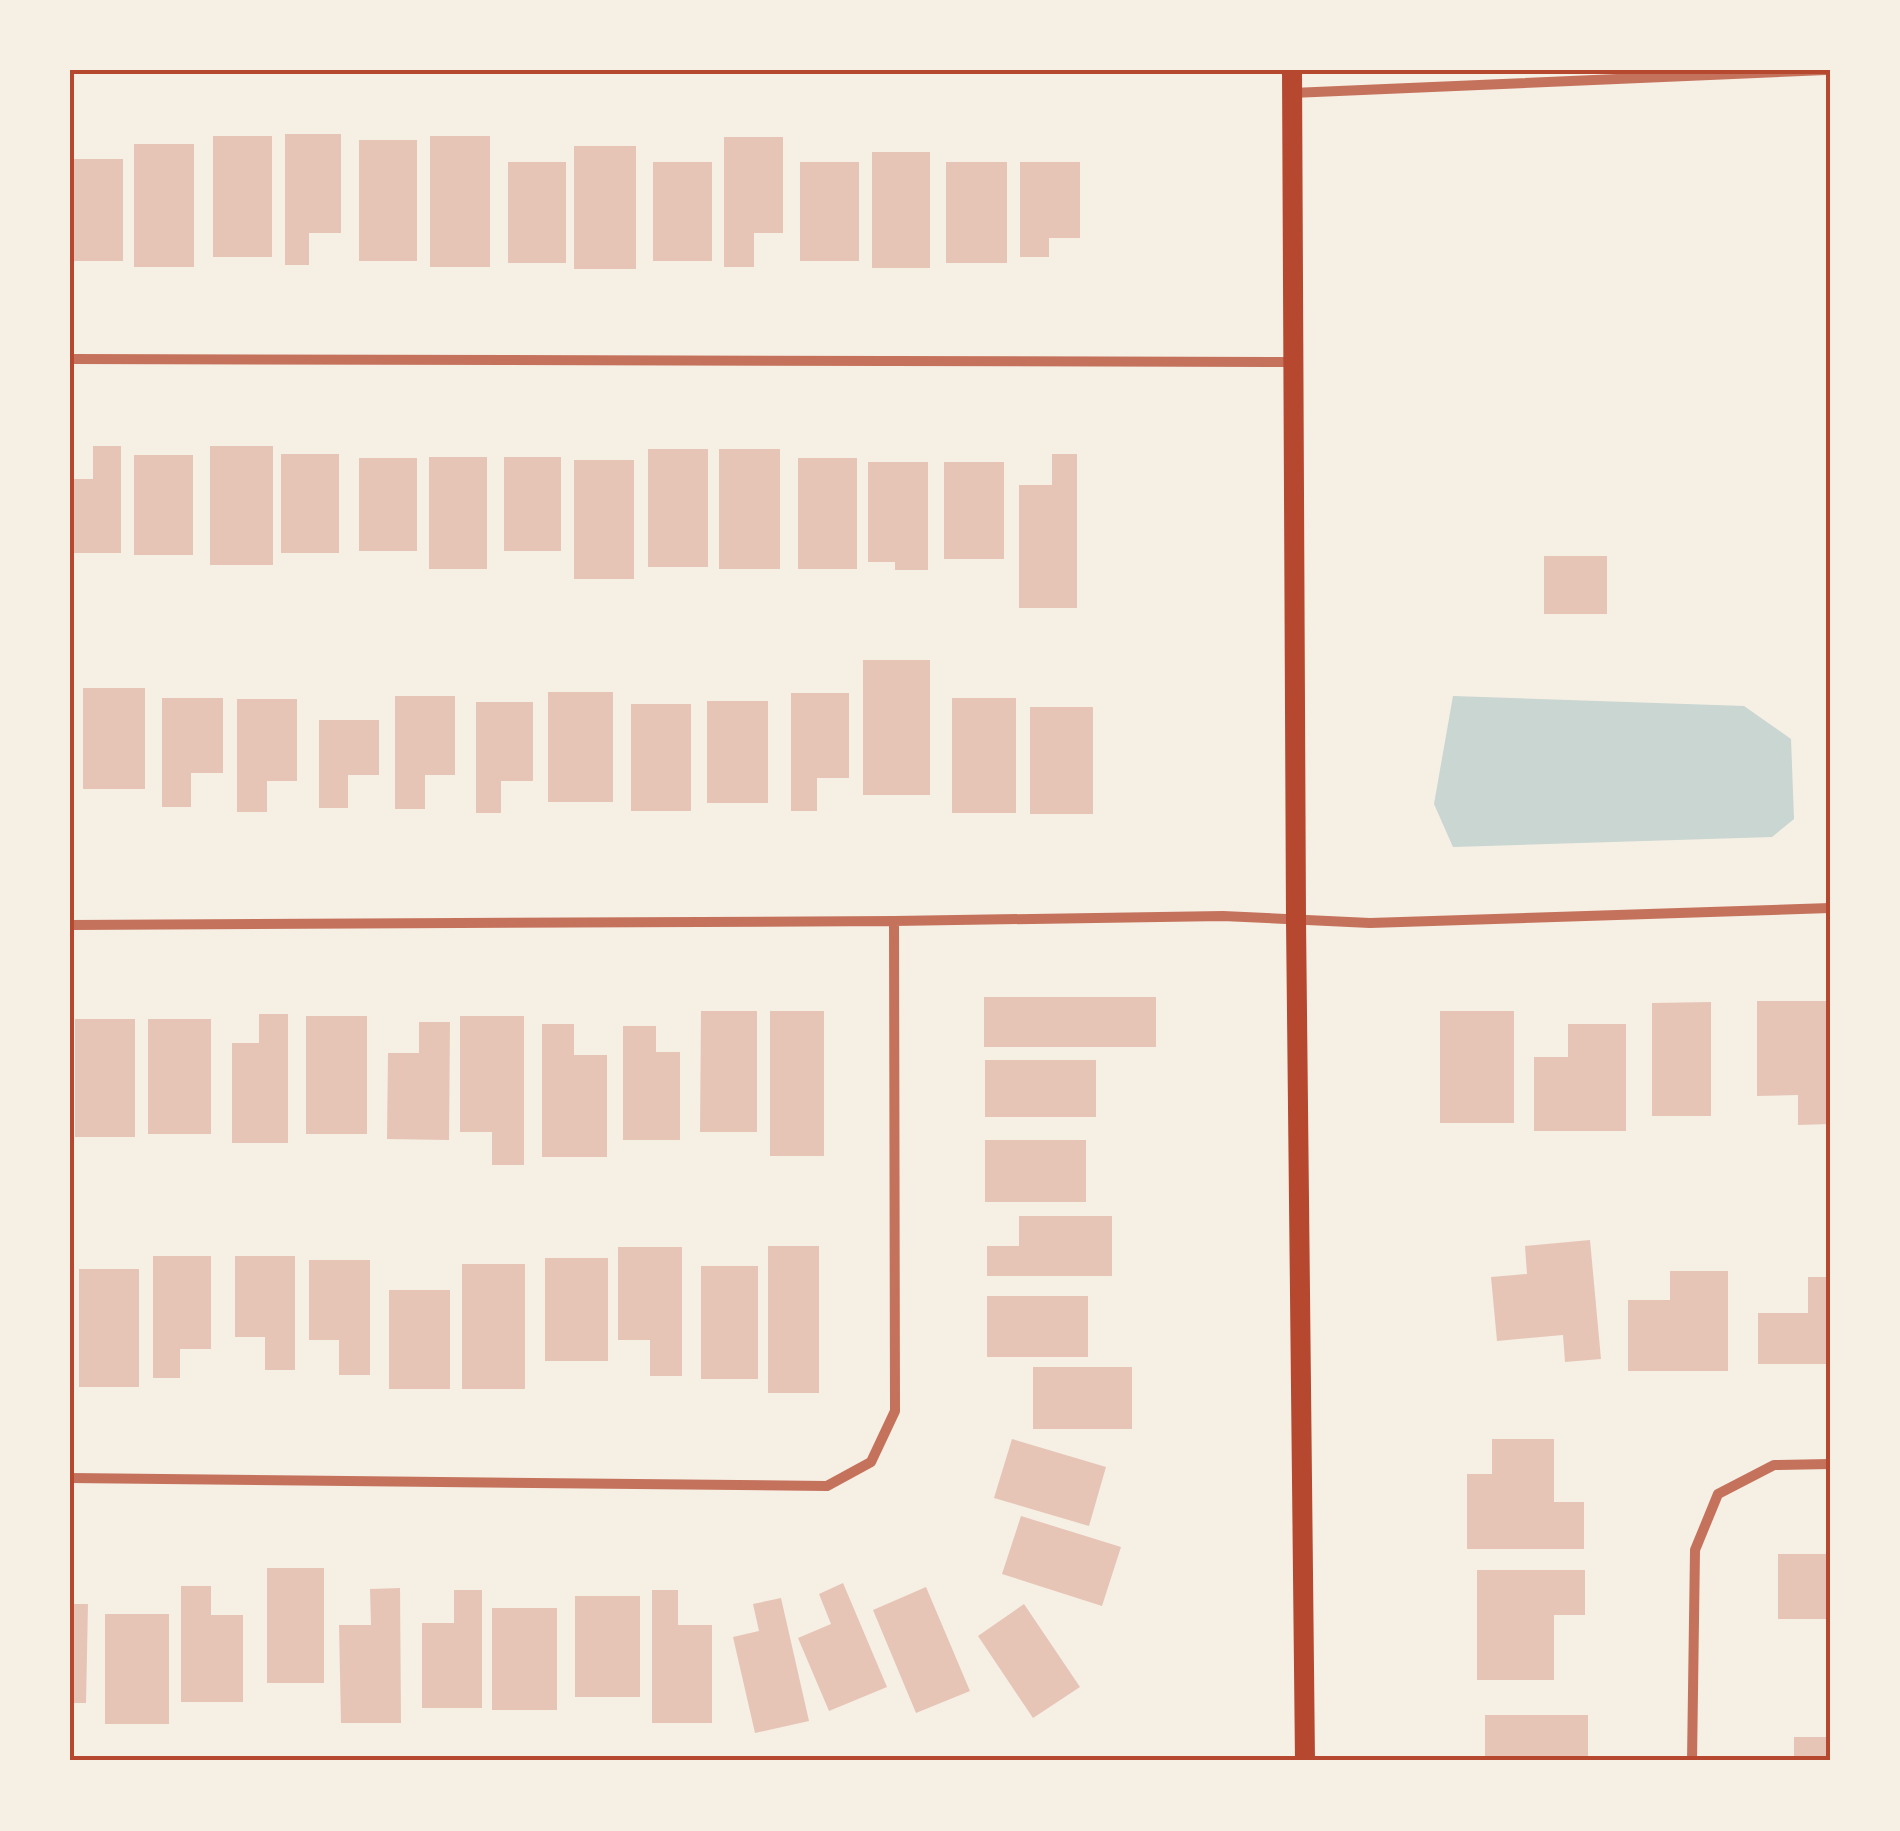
<svg xmlns="http://www.w3.org/2000/svg" width="1900" height="1831" viewBox="0 0 1900 1831" font-family="'Times New Roman',serif">
	<style>
		.water { fill: #c9d6d2 }
		.building { fill: #e6c5b7 }
		.lines { fill: none; stroke-linecap: round; stroke-linejoin: round }
		.minor { stroke: #c5725c; stroke-width: 10 }
		.secondary { stroke: #b5482f; stroke-width: 20 }
		.neatline { fill: none; stroke: #b5482f; stroke-width: 4 }
	</style>
	<rect width="100%" height="100%" fill="#f6efe4"/>
	<path class="water" d="M1453,696L1744,706L1791,739L1794,819L1772,837L1453,847L1434,804Z"/>
	<path class="building" d="M285,134H341V233H309V265H285Z
		M213,136H272V257H213Z
		M430,136H490V267H430Z
		M724,137H783V233H754V267H724Z
		M359,140H417V261H359Z
		M134,144H194V267H134Z
		M574,146H636V269H574Z
		M872,152H930V268H872Z
		M70,159H123V261H70Z
		M508,162H566V263H508Z
		M653,162H712V261H653Z
		M800,162H859V261H800Z
		M946,162H1007V263H946Z
		M1020,162H1080V238H1049V257H1020Z
		M93,446H121V553H70V479H93Z
		M210,446H273V565H210Z
		M648,449H708V567H648Z
		M719,449H780V569H719Z
		M281,454H339V553H281Z
		M1052,454H1077V608H1019V485H1052Z
		M134,455H193V555H134Z
		M429,457H487V569H429Z
		M504,457H561V551H504Z
		M359,458H417V551H359Z
		M798,458H857V569H798Z
		M574,460H634V579H574Z
		M868,462H928V570H895V562H868Z
		M944,462H1004V559H944Z
		M1544,556H1607V614H1544Z
		M863,660H930V795H863Z
		M83,688H145V789H83Z
		M548,692H613V802H548Z
		M791,693H849V778H817V811H791Z
		M395,696H455V775H425V809H395Z
		M162,698H223V773H191V807H162Z
		M952,698H1016V813H952Z
		M237,699H297V781H267V812H237Z
		M707,701H768V803H707Z
		M476,702H533V781H501V813H476Z
		M631,704H691V811H631Z
		M1030,707H1093V814H1030Z
		M319,720H379V775H348V808H319Z
		M984,997H1156V1047H984Z
		M1757,1001H1830V1124L1798,1125V1095L1757,1096Z
		M1711,1002V1116H1652V1003Z
		M701,1011H757V1132H700Z
		M770,1011H824V1156H770Z
		M1440,1011H1514V1123H1440Z
		M259,1014H288V1143H232V1043H259Z
		M306,1016H367V1134H306Z
		M460,1016H524V1165H492V1132H460Z
		M75,1019H135V1137H75Z
		M148,1019H211V1134H148Z
		M419,1022H450L449,1140L387,1139L388,1053H419Z
		M542,1024H574V1055H607V1157H542Z
		M1568,1024H1626V1131H1534V1057H1568Z
		M623,1026H656V1052H680V1140H623Z
		M985,1060H1096V1117H985Z
		M985,1140H1086V1202H985Z
		M1019,1216H1112V1276H987V1246H1019Z
		M1590,1240L1601,1359L1565,1362L1563,1335L1497,1341L1491,1277L1527,1274L1525,1246Z
		M768,1246H819V1393H768Z
		M618,1247H682V1376H650V1340H618Z
		M153,1256H211V1349H180V1378H153Z
		M235,1256H295V1370H265V1337H235Z
		M545,1258H608V1361H545Z
		M309,1260H370V1375H339V1340H309Z
		M462,1264H525V1389H462Z
		M701,1266H758V1379H701Z
		M79,1269H139V1387H79Z
		M1670,1271H1728V1371H1628V1300H1670Z
		M1808,1277H1830V1364H1758V1313H1808Z
		M389,1290H450V1389H389Z
		M987,1296H1088V1357H987Z
		M1033,1367H1132V1429H1033Z
		M1012,1439L1106,1467L1089,1526L994,1498Z
		M1492,1439H1554V1502H1584V1549H1467V1474H1492Z
		M1021,1516L1121,1547L1102,1606L1002,1574Z
		M1778,1554H1830V1619H1778Z
		M267,1568H324V1683H267Z
		M1477,1570H1585V1615H1554V1680H1477Z
		M843,1583L887,1687L829,1711L798,1638L831,1624L819,1594Z
		M181,1586H211V1615H243V1702H181Z
		M926,1587L970,1691L916,1713L873,1610Z
		M400,1588L401,1723H341L339,1625H371L370,1589Z
		M454,1590H482V1708H422V1623H454Z
		M652,1590H678V1625H712V1723H652Z
		M575,1596H640V1697H575Z
		M781,1598L809,1721L755,1733L733,1637L759,1631L753,1604Z
		M70,1604H88L86,1703H70Z
		M1024,1604L1080,1687L1033,1718L978,1636Z
		M492,1608H557V1710H492Z
		M105,1614H169V1724H105Z
		M1485,1715H1588V1761H1485Z
		M1794,1737H1830V1761H1794Z"/>
	<g class="lines">
		<path class="minor" d="M1292,93L1826,70
			M70,359L1293,362
			M70,925L894,921L1223,916L1370,923L1830,908
			M70,1478L827,1486L871,1462L895,1411L894,921
			M1692,1761L1695,1550L1718,1494L1774,1465L1830,1464"/>
		<path class="secondary" d="M1292,70L1296,920L1305,1761"/>
	</g>
	<rect width="1900" height="1831" fill="none" stroke="#f6efe4" stroke-width="145"/>
	<rect x="72" y="72" width="1756" height="1686" class="neatline"/>
</svg>
